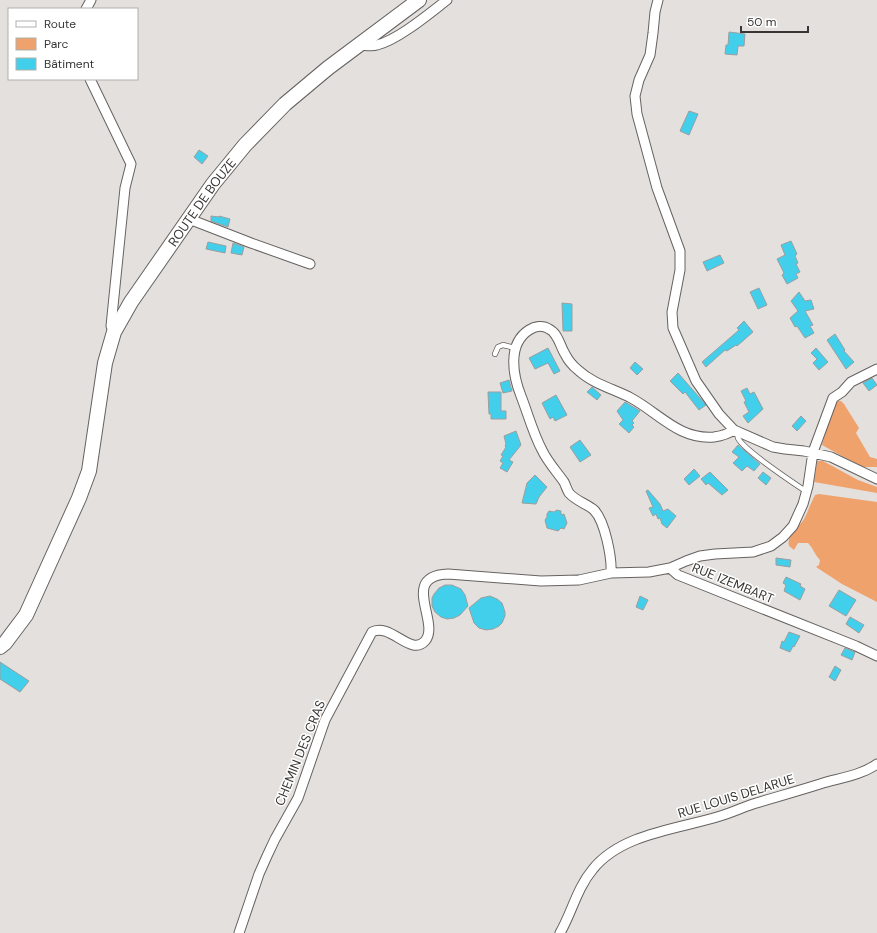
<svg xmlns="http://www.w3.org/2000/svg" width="877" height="933" viewBox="0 0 877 933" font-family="'DM Sans',sans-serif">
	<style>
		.green { fill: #f0a26c }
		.building { fill: #42cfeb; stroke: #999fa0 }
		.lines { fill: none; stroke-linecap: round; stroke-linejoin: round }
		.lane-casing { stroke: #666260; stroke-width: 6 }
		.street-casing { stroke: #666260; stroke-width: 11 }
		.primary-casing { stroke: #666260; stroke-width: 16 }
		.lane { stroke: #fff; stroke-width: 4.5 }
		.street { stroke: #fff; stroke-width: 9 }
		.primary { stroke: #fff; stroke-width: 14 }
		.labels { text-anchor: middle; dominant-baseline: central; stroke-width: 3; stroke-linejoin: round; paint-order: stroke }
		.street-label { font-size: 13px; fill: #383635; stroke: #fff }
	</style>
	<rect width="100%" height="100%" fill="#e4e0dd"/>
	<path class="green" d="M838,401H841L844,404L859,428L856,433L870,457L877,459V467H862L822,445L832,408L835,402Z
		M817,461H823L858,480L877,487V493L814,482Z
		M819,494L877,502V602L842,584L816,567L819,565L820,560C815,555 813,548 808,543H798L794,550L789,546C786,535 799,527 804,519C808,512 811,502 815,495Z"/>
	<path class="building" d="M729,32L745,34L744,46H738L737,55L725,54L726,45H728Z
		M689,111L698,114L689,135L680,131Z
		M199,150L208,156L202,164L194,157Z
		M211,216L219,217V216L230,219L228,227L211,221Z
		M791,241L797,254L795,256L798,263L796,264L800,272L796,274L798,278L787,284L782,275L784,273L777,259L785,255L781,245Z
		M208,242L226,246L225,253L206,249Z
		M233,243L244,247L242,255L231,253Z
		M720,255L724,263L707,271L703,262Z
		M759,288L767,305L758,309L750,292Z
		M799,292L805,301L811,300L814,309L805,311L813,325L810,326L814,333L805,338L797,326L795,327L790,318L798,311L791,301Z
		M562,303L572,304V331H563Z
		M744,321L753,332L737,346L736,345L727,351L725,350L706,367L702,362L739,330L737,328Z
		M835,334L845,350L844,351L854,362L846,369L827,340Z
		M548,348L560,371L554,374L548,363L535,369L529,358Z
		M816,348L828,362L819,370L813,363L817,359L811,353Z
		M635,362L643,369L637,375L630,368Z
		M678,373L706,405L699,410L685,392L683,394L670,381Z
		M872,378L877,385L869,391L863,383Z
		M509,380L512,391L503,393L500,383Z
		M592,387L601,395L597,400L587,392Z
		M747,388L750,394L754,392L763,409L748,423L743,416L749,412L744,402L746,401L741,391Z
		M488,392H501V411H506V419H491V414H489Z
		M556,395L567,415L555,421L553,417L550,419L542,403Z
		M625,402L640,411L632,421L634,423L632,425L634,427L629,433L619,424L623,420L617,411Z
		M801,416L806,421L797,431L792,426Z
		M516,431L521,445L509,460L513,462L507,472L500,468L503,463L500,461L503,456L501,455L506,447L505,446L506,444L504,436Z
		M580,440L591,455L580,462L570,447Z
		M738,445L760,464L754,471L747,466L742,471L733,463L739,457L732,452Z
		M694,469L700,476L689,485L684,479Z
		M710,472L728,490L722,495L708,483L706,485L701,479Z
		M763,472L771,478L766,485L758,478Z
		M535,475L547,487L539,497L536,504L522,503L527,483Z
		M648,490L660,504L663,511L668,509L676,516L667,528L662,524L660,518L658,519L656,514L653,516L649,508L653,507L646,491Z
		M557,510L561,511V515L564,514L567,523L564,529L561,528L558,531L547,528L545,520L547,517V514L549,511L554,512Z
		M776,558L791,560L790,567L776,565Z
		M786,577L801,584L800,586L805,589L800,600L784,591L786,585L783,583Z
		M445,585H452L461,589L465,595L468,606L460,615L454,618L447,619L441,617L435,612L432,606V598L434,594L439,588Z
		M839,590L856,600L846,616L829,606Z
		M490,596L497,599L502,603L505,612V616L502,623L499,626L493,629L486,630L479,628L474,623L469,608L481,598Z
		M640,596L648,600L643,610L636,607Z
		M850,617L864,625L859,633L846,624Z
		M789,632L800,636L794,647L793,646L790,652L780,648L782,641L784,642Z
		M845,648L855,652L852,660L841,655Z
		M0,662L29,681L20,692L0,679Z
		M835,666L841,670L835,681L829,677Z"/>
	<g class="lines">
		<g class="lane-casing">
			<path id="lane" d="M495,354L498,347L503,345L515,348
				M737,432C738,434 737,436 738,438C743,449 795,484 807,492"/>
		</g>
		<g class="street-casing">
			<path id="street" d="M658,0L655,12L653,33L650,55L639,80L635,96L637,114L657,188L680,251V270L672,312L673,328L696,381L719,414L734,430L773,447L785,449L804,451L831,457L877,479
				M86,9L91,0
				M359,45C365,45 371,47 377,45C398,40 430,13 447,0
				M90,79L131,164L125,188L111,326L114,332
				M189,219L251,243L310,264
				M670,568L678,575L856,646L877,656
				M611,573C612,558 605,521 594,510C587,504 576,501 569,493C567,490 566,486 564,482C557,472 547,461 542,450C533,433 528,414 521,396C513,376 507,344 529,330C535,326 543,325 549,329C558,333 560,346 565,354C568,360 573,366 578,370C593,384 614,389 631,398C659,413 679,440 714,437C721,436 728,434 734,430
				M239,933L259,874L267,856L275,839L298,798L325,720L372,632C390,622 411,657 425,641C441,623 399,576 448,574L541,581L579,580L611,573L649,572L670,568L686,561L700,556L715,554L753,552L771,546L783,537L793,526L803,504L808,486L813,452L833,398L842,392L851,382L877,369
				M560,933C572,912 577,888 593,869C621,834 677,829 717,817C729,814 741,808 753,804C776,797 798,791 820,784C839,778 860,776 877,764"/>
		</g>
		<g class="primary-casing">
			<g id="primary">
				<path id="s1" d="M0,647L5,643L26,615L79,498L89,471L105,363L114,332L131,302L213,184L245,145L285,104L328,68L419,0"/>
			</g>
		</g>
		<use href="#lane" class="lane"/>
		<use href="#street" class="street"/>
		<use href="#primary" class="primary"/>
	</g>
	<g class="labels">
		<g class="street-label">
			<text stroke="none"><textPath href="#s1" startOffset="497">ROUTE DE BOUZE</textPath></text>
			<text transform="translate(733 583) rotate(22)">RUE IZEMBART</text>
			<text transform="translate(300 753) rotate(-68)">CHEMIN DES CRAS</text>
			<text transform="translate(736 796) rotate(-17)">RUE LOUIS DELARUE</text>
		</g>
	</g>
	<rect x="8" y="8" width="130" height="72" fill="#ffffff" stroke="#afafae"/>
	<rect x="16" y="21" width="20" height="6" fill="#ffffff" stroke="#afafae"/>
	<text x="44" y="28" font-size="12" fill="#383635">Route</text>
	<rect x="16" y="38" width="20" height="12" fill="#f0a26c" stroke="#afafae"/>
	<text x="44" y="48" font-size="12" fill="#383635">Parc</text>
	<rect x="16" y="58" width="20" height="12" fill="#42cfeb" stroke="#afafae"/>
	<text x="44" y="68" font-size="12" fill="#383635">Bâtiment</text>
	<path d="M741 26v6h67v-6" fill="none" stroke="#383635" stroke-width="2"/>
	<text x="747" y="26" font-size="12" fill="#383635" stroke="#ffffff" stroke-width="3" paint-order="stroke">50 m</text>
</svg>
